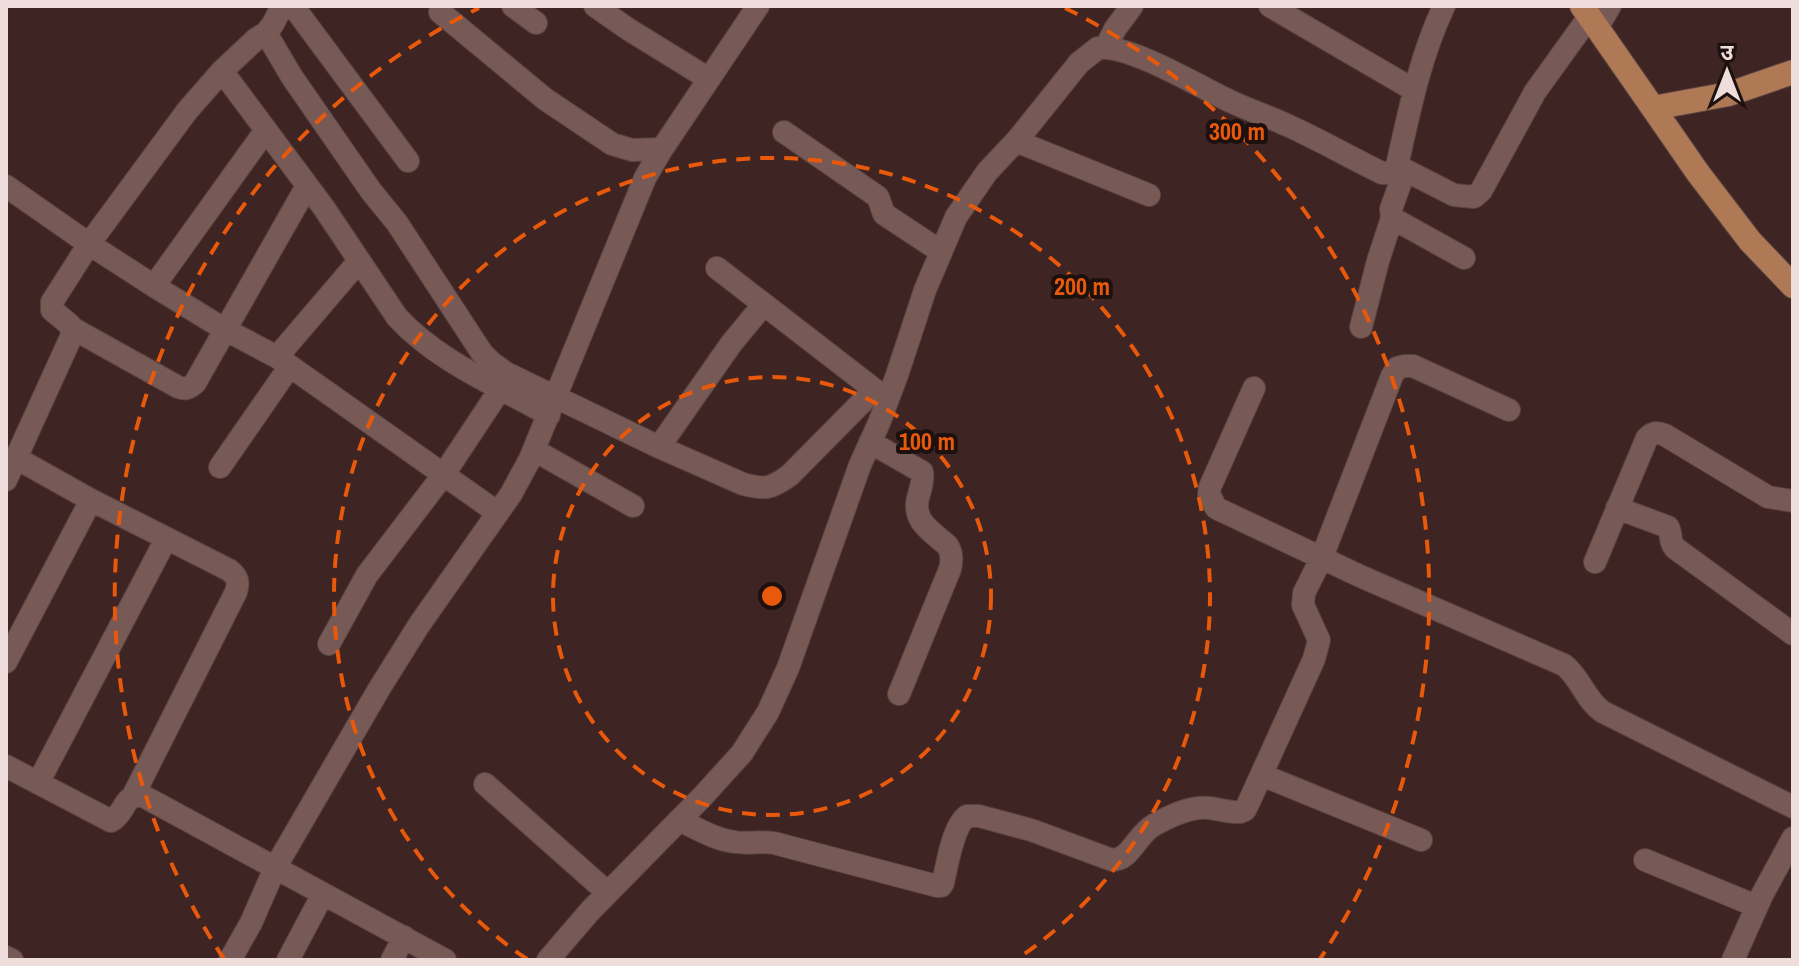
<svg xmlns="http://www.w3.org/2000/svg" width="1799" height="966" viewBox="0 0 1799 966" font-family="'Archivo Narrow','Noto Sans Devanagari',sans-serif">
	<style>
		.lines { fill: none; stroke-linecap: round; stroke-linejoin: round }
		.minor-casing { stroke: #594341; stroke-width: 24 }
		.major-casing { stroke: #594341; stroke-width: 26 }
		.minor { stroke: #775956; stroke-width: 22 }
		.major { stroke: #af7955; stroke-width: 24 }
		.ring { fill: none; stroke: #e8590c; stroke-width: 4; stroke-dasharray: 14 10 }
		.centre { fill: #e8590c; stroke: #1d1110; stroke-width: 4 }
		.ring-label { font-size: 24px; text-anchor: middle; font-weight: bold; fill: #e8590c; stroke: #1d1110; stroke-width: 8; stroke-linejoin: round; paint-order: stroke }
	</style>
	<rect width="100%" height="100%" fill="#3e2422"/>
	<g class="lines">
		<g class="minor-casing">
			<path id="minor" d="M293,6L408,161
				M513,6L536,23
				M595,6L628,29L709,79
				M1270,6L1414,90
				M440,12L545,99L612,144L632,150L662,149
				M1597,28L1610,6
				M266,33L292,77L371,191L397,223L482,353L492,363L506,373L659,447L743,484C765,490 771,489 790,475L874,390
				M1106,47L1115,29L1132,6
				M222,71L324,208L397,317C437,361 498,386 549,415
				M784,132L878,197L884,214L940,251
				M1016,141L1149,195
				M1397,166L1454,195L1474,197L1481,191L1535,92L1589,17
				M1405,170L1391,209L1392,218L1464,258
				M6,186L89,244L154,286L224,329L277,357L498,513
				M717,268L884,397
				M154,286L266,130
				M1361,327L1378,261L1392,218
				M72,328L178,387C186,390 189,388 195,383L307,186
				M277,357L359,261
				M1254,388L1210,487L1209,494L1216,508L1360,576L1564,665C1581,678 1585,700 1603,712L1793,807
				M870,442L922,472C924,481 920,489 918,498C912,521 932,532 947,545C953,553 952,561 950,569L899,694
				M659,447L731,344L764,304
				M534,450L633,506
				M16,458L91,500L229,570C238,577 239,582 236,592L133,796
				M220,467L290,366
				M6,480L72,335L70,325L52,310V302L89,244L187,111L222,71L256,39L266,33L273,24L282,6
				M1617,508L1668,527C1672,534 1669,542 1675,548L1793,634
				M1595,562L1647,438C1653,432 1657,432 1665,435L1768,497L1793,501
				M329,644L367,575L444,474L501,388
				M6,662L91,500
				M6,766L111,821C127,812 122,794 143,796L445,960
				M1262,775L1421,840
				M38,783L166,539
				M485,784L608,893
				M679,820C696,828 716,840 735,842C748,844 761,841 774,843L937,886H941L943,883C947,865 953,826 967,816H979L1031,830L1112,860C1131,860 1136,835 1154,825C1170,816 1190,806 1209,808C1220,809 1229,813 1240,812L1245,810L1248,804L1314,659L1319,640L1303,605L1304,593L1322,557L1392,376L1397,368L1405,366H1413L1509,410
				M1645,860L1756,906
				M6,957L12,960
				M230,960L251,923L275,868L379,689L419,625L511,494L530,459L645,178L662,149L758,6
				M288,960L323,894
				M392,960L404,937
				M548,960L590,911L703,796L742,753L768,712L788,668L860,465L879,423L897,375L925,290L956,217L987,172L1018,139L1079,63L1098,48C1130,44 1201,88 1232,102C1251,111 1270,117 1289,126C1320,140 1351,158 1382,173H1390L1397,166C1409,112 1420,57 1444,6
				M1733,960L1762,895L1793,838"/>
		</g>
		<g class="major-casing">
			<path id="major" d="M1582,6L1653,108L1729,94L1793,72
				M1653,108L1698,173L1750,241L1793,286"/>
		</g>
		<use href="#minor" class="minor"/>
		<use href="#major" class="major"/>
	</g>
	<g class="ring">
		<circle cx="772" cy="596" r="219"/>
		<path d="M527 959A438 438 0 1 1 1017 959"/>
		<path d="M224 959A657 657 0 0 1 479 8M1065 8A657 657 0 0 1 1320 959"/>
	</g>
	<circle cx="772" cy="596" r="12" class="centre"/>
	<g class="ring-label">
		<text x="1237" y="140">300 m</text>
		<text x="1082" y="295">200 m</text>
		<text x="927" y="450">100 m</text>
	</g>
	<rect width="1799" height="966" fill="none" stroke="#efdddb" stroke-width="16"/>
	<g transform="translate(1727 72)" stroke="#1d1110" stroke-width="6" paint-order="stroke">
	<path d="M0-6L14 30L0 20L-14 30Z" fill="#efdddb"/>
	<text y="-12" font-size="22" font-weight="bold" text-anchor="middle" fill="#efdddb">उ</text>
	</g>
</svg>
